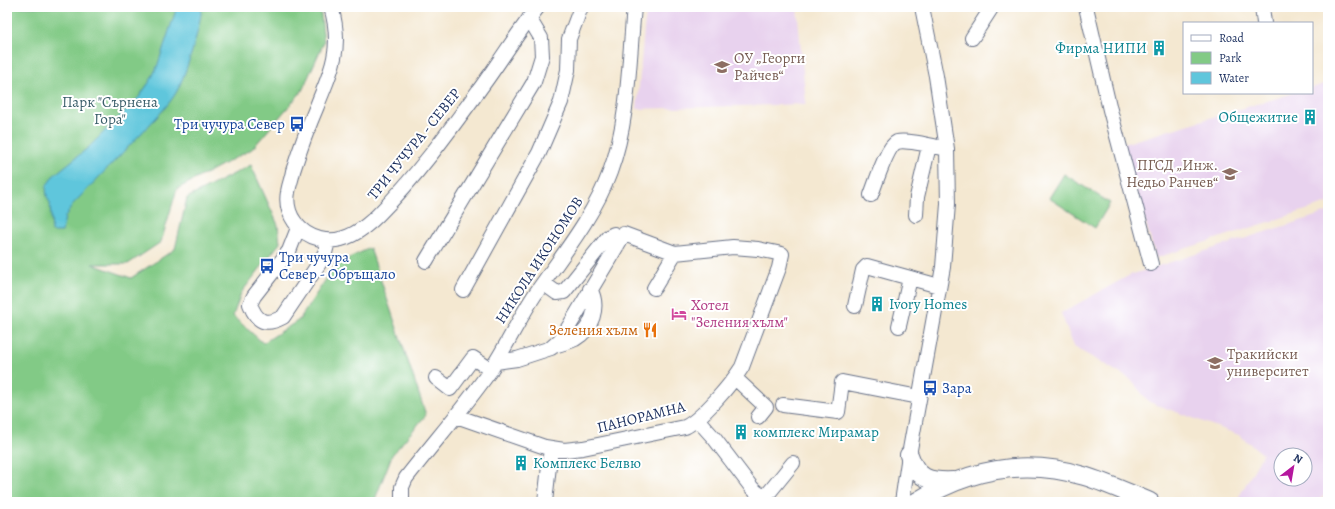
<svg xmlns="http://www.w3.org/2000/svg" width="1335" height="509" viewBox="0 0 1335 509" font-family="Alegreya,serif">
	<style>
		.built { fill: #e8d2ee; fill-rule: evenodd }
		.green { fill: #82ca86; stroke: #4e7c72 }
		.water { fill: #5fc6dc; stroke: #3d7a9d }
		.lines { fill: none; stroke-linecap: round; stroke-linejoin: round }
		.minor-casing { stroke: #677086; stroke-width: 16 }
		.major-casing { stroke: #677086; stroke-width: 20 }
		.minor { stroke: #fff; stroke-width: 14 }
		.major { stroke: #fff; stroke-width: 18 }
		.labels { text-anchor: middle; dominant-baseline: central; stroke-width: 4; stroke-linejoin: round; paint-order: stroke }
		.culture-label { font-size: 15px; fill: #0d838f; stroke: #fff; text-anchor: start }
		.education-label { font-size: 15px; fill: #785e54; stroke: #fff; text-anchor: start }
		.park-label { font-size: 15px; fill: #3a5e6a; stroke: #fff }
		.transit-label { font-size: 15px; fill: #164399; stroke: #fff; text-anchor: start }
		.street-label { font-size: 15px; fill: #1b2f5e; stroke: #fff }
		.hotel-label { font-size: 15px; fill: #b23c85; stroke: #fff; text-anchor: start }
		.food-label { font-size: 15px; fill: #c56008; stroke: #fff; text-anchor: end }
	</style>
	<rect width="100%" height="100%" fill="#fff"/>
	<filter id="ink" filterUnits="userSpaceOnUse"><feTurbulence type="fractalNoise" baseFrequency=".025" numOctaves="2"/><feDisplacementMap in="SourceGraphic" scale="8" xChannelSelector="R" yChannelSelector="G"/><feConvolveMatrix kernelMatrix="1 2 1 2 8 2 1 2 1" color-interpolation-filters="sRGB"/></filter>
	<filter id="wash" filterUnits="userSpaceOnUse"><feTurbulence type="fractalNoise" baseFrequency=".012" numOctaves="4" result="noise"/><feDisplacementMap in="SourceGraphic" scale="16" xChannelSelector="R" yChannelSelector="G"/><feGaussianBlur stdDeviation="0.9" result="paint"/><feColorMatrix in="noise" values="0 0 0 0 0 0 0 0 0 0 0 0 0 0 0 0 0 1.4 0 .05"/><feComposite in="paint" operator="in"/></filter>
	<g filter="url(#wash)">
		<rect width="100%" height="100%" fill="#f4e8d1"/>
		<path class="built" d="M647,7H797L806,104L637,109L644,29Z
			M1328,83V203L1156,258L1123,144L1294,93H1312V88Z
			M1328,212V493L1313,502H1236L1263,454L1239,435L1149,402L1130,379L1074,347L1061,313L1130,275ZM1281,455H1305V479H1281Z"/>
		<path class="green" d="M7,7H320L324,42L302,91L252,149L177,189L161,242L128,264H92L131,278L175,249L187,198L251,165L278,225L280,243L241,293L233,316L263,343L299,320L336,264L370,248L426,415L392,455L374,502H7Z
			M1064,174L1110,203L1095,228L1049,198Z"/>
		<path class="water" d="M177,7H202C199,31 189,65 179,87C174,98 165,108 157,117L73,204L65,217L62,232H52L50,203L47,197L46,187L53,176L89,147L139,97L150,81L157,67Z"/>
	</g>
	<g filter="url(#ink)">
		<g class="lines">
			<g class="minor-casing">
				<path id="minor" d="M331,7C336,24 338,40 334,58C331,74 323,90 317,106C308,127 300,149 293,171C292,178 289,185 288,192C284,214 299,234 320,239C342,245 363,230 378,215C417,176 450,130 482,86C501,60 518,32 538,7
					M1086,7L1110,110L1151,264
					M1262,7L1264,23
					M972,38L992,7
					M871,195C875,185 887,146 897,142C906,139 937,147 947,149
					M916,215L917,197L929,146
					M298,228L289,251L254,296L250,304C257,323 266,326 283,317L320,262L325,253L328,241
					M426,261L534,82L542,56L541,38L529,18
					M543,283L557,293L564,292L608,237L614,234L621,238
					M463,290L539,153L561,102L568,70L569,39L581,7
					M855,306L863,270L867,266L939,286
					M899,326L910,278
					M554,346C561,344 568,342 575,339C592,329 600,307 590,289
					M496,362L517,359L551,348L560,340L568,328L624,234L675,253L654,288
					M436,378L450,389L473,358L491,370
					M735,378L766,407L758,417
					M783,405L838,412L842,382L919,397
					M456,416L545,447L564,450L583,448L685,427C702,419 732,383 742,367L779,268L782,254L758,249L733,247L675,253
					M697,419L714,438L752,488C756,492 761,497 767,495L793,463
					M402,502V487L406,478C434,442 464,408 490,371C507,346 519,318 536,293C563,254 594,216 610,172C629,121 629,60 634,7
					M545,502L551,448
					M902,502L909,455L943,267L948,204L947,149L936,76L922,7"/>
			</g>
			<g class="major-casing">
				<path id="major" d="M909,455C917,479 929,482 953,481
					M916,502C968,469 1024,458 1084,476C1107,483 1128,493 1150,502"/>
			</g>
			<use href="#minor" class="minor"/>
			<use href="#major" class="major"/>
		</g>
	</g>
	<defs>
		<g id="building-bare" transform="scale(1.2)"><path d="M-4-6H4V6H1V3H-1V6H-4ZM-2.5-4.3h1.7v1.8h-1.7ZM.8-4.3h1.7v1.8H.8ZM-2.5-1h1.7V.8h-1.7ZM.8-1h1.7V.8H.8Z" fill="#0f9aa8" stroke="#fff" stroke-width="2.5" paint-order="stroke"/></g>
		<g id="school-bare" transform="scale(1.2)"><path d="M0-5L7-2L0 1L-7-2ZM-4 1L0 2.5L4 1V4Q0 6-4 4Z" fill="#8d6e63" stroke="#fff" stroke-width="2.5" paint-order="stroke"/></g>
		<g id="bus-bare" transform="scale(1.2)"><path d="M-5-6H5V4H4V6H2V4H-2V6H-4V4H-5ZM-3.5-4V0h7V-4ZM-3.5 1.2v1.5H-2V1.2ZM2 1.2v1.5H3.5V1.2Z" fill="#1a4fb4" stroke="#fff" stroke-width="2.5" paint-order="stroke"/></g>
		<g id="hotel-bare" transform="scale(1.2)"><path d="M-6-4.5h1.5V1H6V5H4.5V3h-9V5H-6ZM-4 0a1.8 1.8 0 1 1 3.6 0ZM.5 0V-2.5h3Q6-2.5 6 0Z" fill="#d1479c" stroke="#fff" stroke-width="2.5" paint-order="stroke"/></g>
		<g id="restaurant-bare" transform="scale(1.2)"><path d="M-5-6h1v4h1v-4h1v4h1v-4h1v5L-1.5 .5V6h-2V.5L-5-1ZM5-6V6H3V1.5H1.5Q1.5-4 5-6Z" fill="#e8710a" stroke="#fff" stroke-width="2.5" paint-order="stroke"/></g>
		<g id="university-bare" transform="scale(1.2)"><path d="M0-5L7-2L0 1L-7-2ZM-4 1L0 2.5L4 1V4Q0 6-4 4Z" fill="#8d6e63" stroke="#fff" stroke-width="2.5" paint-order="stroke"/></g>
	</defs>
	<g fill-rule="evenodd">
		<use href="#building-bare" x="1159" y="48"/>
		<use href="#school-bare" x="722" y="67"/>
		<use href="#building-bare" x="1310" y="117"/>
		<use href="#bus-bare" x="297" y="124"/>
		<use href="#school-bare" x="1230" y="174"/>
		<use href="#bus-bare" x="267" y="266"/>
		<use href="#building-bare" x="877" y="304"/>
		<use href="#hotel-bare" x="679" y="314"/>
		<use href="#restaurant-bare" x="650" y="330"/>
		<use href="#university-bare" x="1215" y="363"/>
		<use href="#bus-bare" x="930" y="388"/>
		<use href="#building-bare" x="741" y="432"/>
		<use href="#building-bare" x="521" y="463"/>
	</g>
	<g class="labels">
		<g class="culture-label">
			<text x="1147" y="48" text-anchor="end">Фирма НИПИ</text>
			<text x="1298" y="117" text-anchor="end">Общежитие</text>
			<text x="889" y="304">Ivory Homes</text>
			<text x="753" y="432">комплекс Мирамар</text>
			<text x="533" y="463">Комплекс Белвю</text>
		</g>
		<g class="education-label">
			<text x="734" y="58">ОУ „Георги<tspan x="734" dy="17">Райчев“</tspan></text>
			<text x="1218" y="165" text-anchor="end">ПГСД „Инж.<tspan x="1218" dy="17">Недьо Ранчев“</tspan></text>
			<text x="1227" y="354">Тракийски<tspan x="1227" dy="17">университет</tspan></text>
		</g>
		<g class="park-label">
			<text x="110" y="102">Парк "Сърнена<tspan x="110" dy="17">Гора"</tspan></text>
		</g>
		<g class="transit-label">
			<text x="285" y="124" text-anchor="end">Три чучура Север</text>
			<text x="279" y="257">Три чучура<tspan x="279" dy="17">Север - Обръщало</tspan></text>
			<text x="942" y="388">Зара</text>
		</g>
		<g class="street-label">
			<text transform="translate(414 144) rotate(-51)">ТРИ ЧУЧУРА - СЕВЕР</text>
			<text transform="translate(539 260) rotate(-57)">НИКОЛА ИКОНОМОВ</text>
			<text transform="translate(641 417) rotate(-14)">ПАНОРАМНА</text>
		</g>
		<g class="hotel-label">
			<text x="691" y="305">Хотел<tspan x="691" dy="17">"Зеления хълм"</tspan></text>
		</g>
		<g class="food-label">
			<text x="638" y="330">Зеления хълм</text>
		</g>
	</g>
	<rect width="1335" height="509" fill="none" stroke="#fff" stroke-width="24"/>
	<rect x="1183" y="22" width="130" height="72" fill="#ffffff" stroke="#a4acbf"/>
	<rect x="1191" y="35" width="20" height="6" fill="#ffffff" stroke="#a4acbf"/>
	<text x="1219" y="42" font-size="12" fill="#1b2f5e">Road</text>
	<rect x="1191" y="52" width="20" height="12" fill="#82ca86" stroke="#a4acbf"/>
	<text x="1219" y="62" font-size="12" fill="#1b2f5e">Park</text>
	<rect x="1191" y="72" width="20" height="12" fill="#5fc6dc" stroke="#a4acbf"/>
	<text x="1219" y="82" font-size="12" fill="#1b2f5e">Water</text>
	<g transform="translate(1293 467) rotate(31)"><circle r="19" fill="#ffffff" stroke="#a4acbf"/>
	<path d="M0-3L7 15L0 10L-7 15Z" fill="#b5179e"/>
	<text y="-6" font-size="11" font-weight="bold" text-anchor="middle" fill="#1b2f5e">N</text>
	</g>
</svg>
